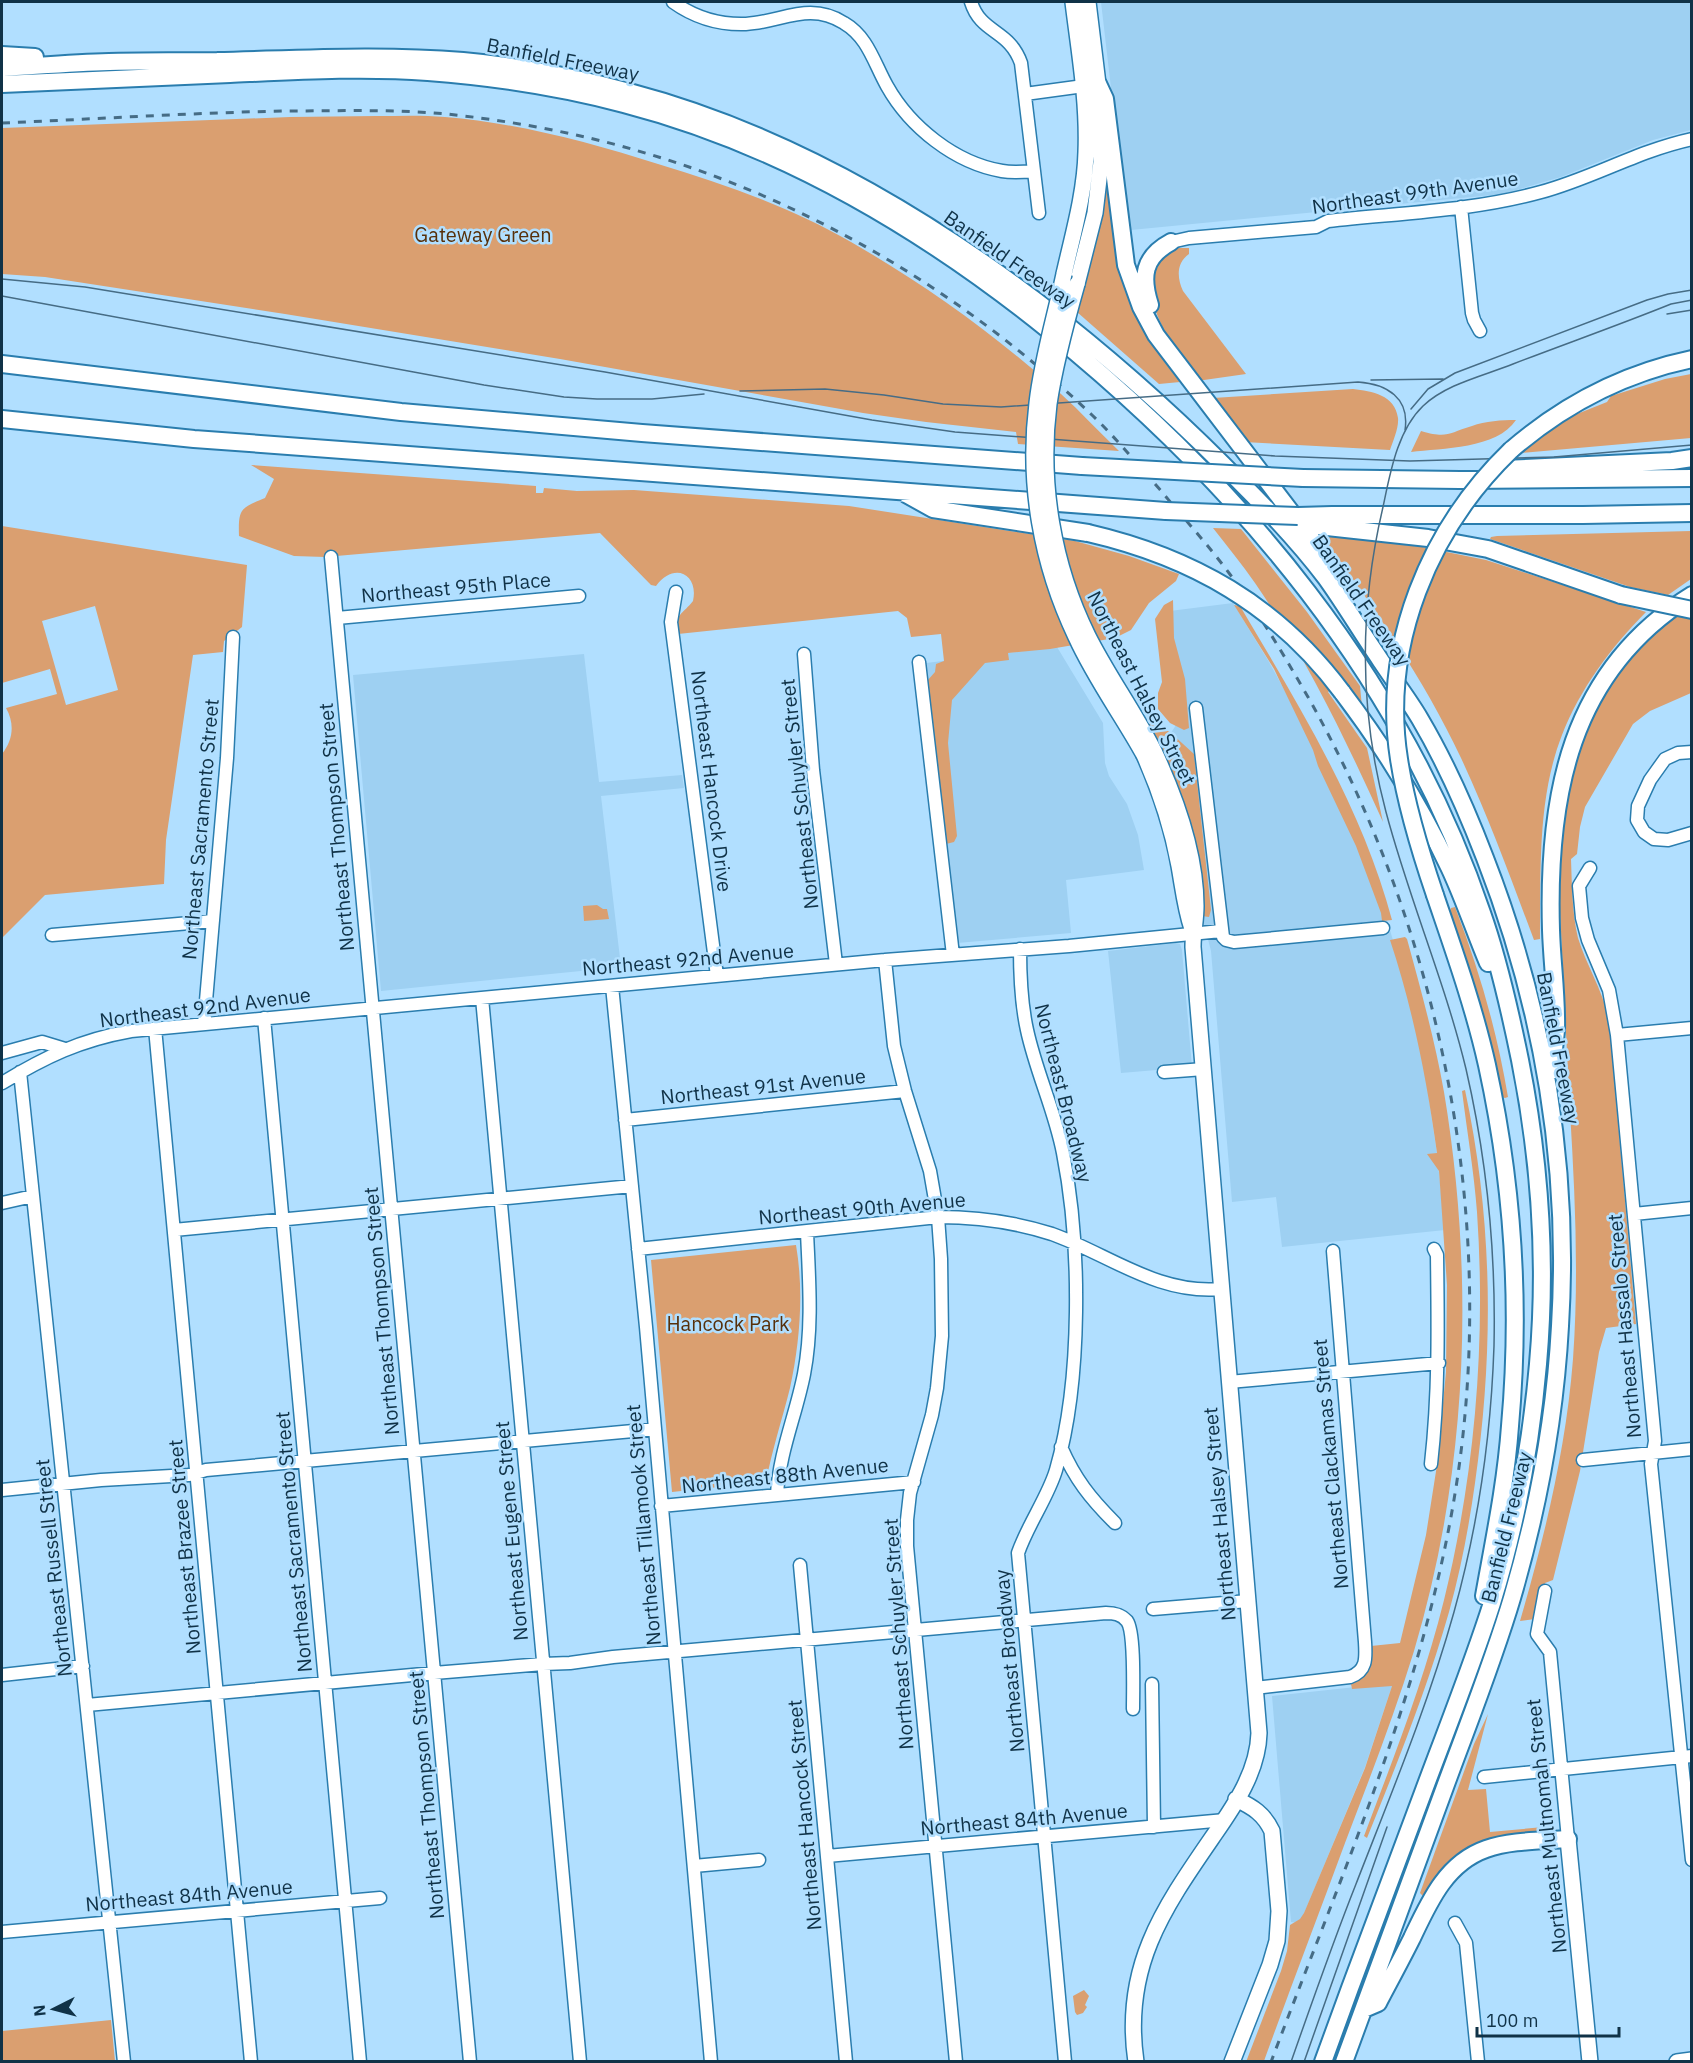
<svg xmlns="http://www.w3.org/2000/svg" width="1693" height="2063" viewBox="0 0 1693 2063" font-family="'IBM Plex Sans',sans-serif">
	<style>
		.built { fill: #9ed0f2 }
		.green { fill: #da9f70; fill-rule: evenodd }
		.lines { fill: none; stroke-linecap: round; stroke-linejoin: round }
		.minor-casing { stroke: #2a7dae; stroke-width: 15 }
		.major-casing { stroke: #2a7dae; stroke-width: 18 }
		.highway-casing { stroke: #2a7dae; stroke-width: 20 }
		.minor { stroke: #fff; stroke-width: 12 }
		.major { stroke: #fff; stroke-width: 15 }
		.highway { stroke: #fff; stroke-width: 16 }
		.tram { stroke: #466c85; stroke-width: 1.5 }
		.rail { stroke: #466c85; stroke-width: 3; stroke-dasharray: 8 8; stroke-linecap: butt }
		.major-bridge-casing { stroke: #2a7dae; stroke-width: 18; stroke-linecap: butt }
		.highway-bridge-casing { stroke: #2a7dae; stroke-width: 20; stroke-linecap: butt }
		.major-bridge { stroke: #fff; stroke-width: 15 }
		.highway-bridge { stroke: #fff; stroke-width: 16 }
		.labels { text-anchor: middle; dominant-baseline: central; stroke-width: 5; stroke-linejoin: round; paint-order: stroke }
		.street-label { font-size: 20px; fill: #103247; stroke: #b1dfff }
		.park-label { font-size: 20px; fill: #57300a; stroke: #b1dfff }
	</style>
	<rect width="100%" height="100%" fill="#b1dfff"/>
	<path class="built" d="M1101,2H1691V130L1653,140L1561,177L1503,194L1131,230L1127,226Z
		M1233,603L1269,662L1317,749L1385,913L1407,988L1425,1072L1437,1154L1445,1230L1282,1247L1276,1197L1232,1202L1211,951L1160,750L1176,725L1162,612Z
		M1057,647L1103,723L1105,763L1109,776L1127,804L1138,835L1144,870L1066,880L1071,933L957,943L926,663Z
		M584,654L599,782L682,775L684,788L601,796L621,967L381,991L353,675Z
		M1176,943L1180,944L1182,950L1192,1067L1121,1073L1108,951Z
		M1393,1683L1365,1767L1300,1923L1291,1922L1272,1696Z"/>
	<path class="green" d="M377,116C399,116 422,115 445,117C517,123 588,142 658,164C724,184 791,207 851,242C926,285 997,336 1061,394C1081,412 1099,432 1119,451L1018,444L1016,432L926,422L863,413L560,359L285,314L45,277L2,274V128L290,117Z
		M1106,178H1108C1113,228 1116,281 1141,326C1152,346 1166,364 1180,382L1159,384L1077,312Z
		M1179,248H1189V254C1176,263 1177,278 1183,291L1246,374L1197,381C1181,358 1152,318 1151,290C1151,281 1155,271 1156,262L1172,250Z
		M1691,374V438L1520,453V450L1567,418L1607,402L1611,396L1665,379Z
		M1353,389C1372,391 1395,395 1398,418C1399,428 1393,441 1390,450L1244,442L1213,398Z
		M1516,420C1497,449 1442,448 1411,452L1421,431C1448,439 1448,433 1472,426C1485,421 1502,420 1516,420Z
		M251,465L536,486V493H543L544,488L577,491L634,490L849,506L1075,541L1129,556L1179,574L1176,581L1149,603L1131,630L1115,638L1050,649L1008,653L1009,660L985,663L952,700L948,743L957,836L954,842L946,844L927,681L935,672L936,664L944,661L941,634L911,637L907,618L898,611L678,634C675,613 681,616 693,601C699,574 674,561 656,586L651,585L600,533L325,557L294,556L239,536C238,508 241,508 265,498L274,479Z
		M2,526L247,565L242,627L224,641L223,652L193,655L166,840L164,884L45,895L2,938V998V754C13,740 15,724 6,708L57,694L50,669L2,683ZM95,606L118,690L66,705L42,621Z
		M1213,528L1241,529L1307,612L1360,686L1362,707L1342,680L1328,692L1367,748L1383,822C1346,740 1306,657 1255,583C1242,564 1227,546 1213,528Z
		M1691,531V579L1668,595L1630,587L1490,539L1491,537L1497,536Z
		M1321,535L1422,547L1486,560L1646,612C1611,647 1580,689 1562,735C1537,799 1541,872 1540,939L1534,940C1511,879 1489,818 1461,758C1424,679 1373,606 1321,535Z
		M1173,600L1174,638L1185,679L1189,728L1184,730L1170,723L1158,709V693L1162,682L1155,619L1164,605Z
		M1234,605L1240,606C1299,706 1362,807 1392,920L1382,921L1381,913L1356,846L1318,766L1313,750L1274,669Z
		M1673,614L1691,616V693L1650,711L1633,724L1585,807L1580,827L1577,854L1571,859C1572,885 1572,913 1578,938C1587,967 1603,990 1609,1021L1636,1324L1606,1328L1599,1352L1580,1471L1553,1580L1545,1583L1535,1619L1520,1621C1545,1535 1566,1449 1573,1359C1579,1276 1575,1194 1570,1111C1566,1038 1563,966 1559,893V860L1566,787L1593,712L1618,673L1634,653Z
		M1149,719L1171,733L1194,754L1211,910L1209,917L1202,916L1144,722Z
		M597,905L603,909H607L609,919L584,921L583,906Z
		M1455,907C1479,969 1497,1031 1508,1097L1505,1098L1502,1097L1480,1006L1450,911L1451,908Z
		M1405,937L1407,939C1421,990 1435,1041 1444,1092C1475,1278 1468,1470 1414,1651C1394,1716 1369,1780 1345,1843C1318,1916 1290,1989 1264,2061L1246,2062L1281,1971L1287,1951L1290,1925L1300,1919L1304,1913L1365,1768L1392,1686L1352,1689L1351,1684C1369,1675 1371,1665 1371,1646L1400,1643L1426,1535L1437,1465L1446,1372L1447,1285L1439,1171L1427,1154L1437,1153C1427,1081 1413,1009 1390,940Z
		M1465,1090C1493,1221 1494,1350 1475,1483C1469,1526 1461,1569 1449,1612C1427,1689 1397,1764 1367,1838L1364,1836C1393,1759 1424,1681 1444,1600C1475,1474 1486,1342 1477,1212C1474,1172 1467,1131 1462,1091Z
		M796,1245C804,1291 800,1342 790,1388C782,1420 772,1450 766,1482L672,1492L651,1260Z
		M1488,1714L1468,1790L1486,1789L1490,1832L1555,1826L1556,1833L1467,1849L1451,1861L1423,1896L1420,1893L1474,1744Z
		M1084,1990L1089,1996L1085,2005L1087,2007L1083,2013L1077,2015L1075,2012L1073,1996Z
		M111,2020L115,2061H2V2031Z"/>
	<g class="lines">
		<g class="minor-casing">
			<path id="minor" d="M673,2C694,17 720,25 746,24C782,22 809,1 844,23C868,37 874,63 887,86C910,127 955,163 1002,171C1013,173 1023,172 1034,171
				M971,2C981,34 1009,29 1021,63L1039,213
				M1025,94L1091,85
				M1461,207L1472,313L1474,320L1480,331
				M1171,242L1189,238L1316,227L1328,221C1399,213 1472,211 1541,192C1593,178 1637,151 1692,139
				M331,557L470,2062
				M676,592L671,622L717,976
				M337,618L579,596
				M804,654L813,770L836,964
				M919,662L953,955
				M1196,708L1223,937L1226,940L1234,942L1383,928
				M1692,752L1678,753L1665,759L1650,780L1638,806L1637,820L1644,832L1654,839L1668,840L1692,833
				M1590,868L1579,886L1582,918L1588,940L1609,990L1617,1035L1655,1441L1651,1464L1692,1860
				M52,935L213,921
				M1020,949C1020,976 1021,1003 1027,1030C1036,1072 1055,1111 1063,1153C1081,1244 1082,1380 1056,1470C1048,1497 1028,1524 1018,1553L1065,2062
				M885,960L894,1046L905,1091L930,1171L938,1217L941,1259L942,1336L937,1388L932,1415L910,1493L907,1520V1546L956,2062
				M612,986L646,1327L711,2062
				M482,998L580,2062
				M264,1018L360,2062
				M204,1024L227,758L233,637
				M155,1028L251,2062
				M1617,1035L1692,1028
				M2,1053L42,1042L65,1049
				M20,1072L124,2062
				M1164,1072L1204,1069
				M2,1083C45,1057 80,1040 131,1031L885,960L1069,946L1221,931
				M625,1120L905,1091
				M2,1203L33,1196
				M1634,1214L1692,1208
				M174,1230L632,1186
				M638,1249L938,1217C977,1217 1015,1222 1052,1234C1108,1254 1158,1295 1221,1289
				M1229,1382L1439,1363
				M1061,1447C1075,1479 1090,1498 1115,1523
				M1583,1460L1692,1449
				M1431,1464C1439,1393 1438,1327 1437,1255L1434,1249
				M2,1490L101,1480L189,1475L206,1470L655,1429
				M777,1495C779,1453 796,1415 804,1374C813,1327 809,1279 807,1232
				M661,1506L914,1482
				M800,1565L846,2062
				M1545,1591L1537,1634L1550,1652L1568,1839
				M1153,1609L1248,1601
				M2,1675L83,1666
				M1152,1684L1154,1827
				M1255,1688L1350,1677C1367,1671 1366,1658 1365,1642L1333,1251
				M87,1705L434,1673L543,1664L570,1663L613,1657L1106,1613C1114,1613 1121,1614 1127,1621C1135,1632 1133,1692 1133,1709
				M1484,1777L1692,1756
				M827,1856L1225,1820
				M694,1866L759,1860
				M1455,1923L1466,1943L1478,2062
				M2,1932L380,1898"/>
		</g>
		<g class="major-casing">
			<path id="major" d="M1064,274C1073,234 1085,193 1086,152C1088,102 1079,51 1073,2
				M1077,284L1095,213L1101,162L1098,84L1088,2
				M1144,755C1160,791 1172,827 1179,866C1183,888 1185,908 1192,929
				M1568,1839L1590,2062
				M1136,2062C1122,1967 1163,1909 1214,1835C1235,1805 1258,1771 1259,1733L1193,947C1193,933 1196,920 1196,906C1196,853 1176,798 1154,751
				M1232,2062L1270,1965L1277,1941L1279,1911L1272,1831C1264,1814 1253,1807 1236,1799
				M1677,2062L1692,2060"/>
		</g>
		<g class="highway-casing">
			<path id="highway" d="M2,55L35,57
				M2,68C37,66 73,63 109,62C145,61 181,61 217,61C299,59 381,54 463,61C519,66 575,77 629,92C789,134 933,220 1062,321C1126,372 1187,427 1244,486C1273,515 1302,546 1326,578C1344,603 1360,630 1377,655C1391,677 1407,697 1420,719C1446,763 1467,811 1485,858C1543,1007 1570,1166 1560,1326C1555,1419 1538,1509 1512,1598C1493,1662 1468,1724 1445,1787C1412,1878 1378,1970 1344,2062
				M2,84C78,81 154,77 230,74C296,71 363,67 428,72C494,77 560,87 624,104C782,145 925,230 1051,332C1241,486 1403,679 1482,913C1499,961 1510,1011 1520,1060C1540,1160 1547,1263 1538,1364C1531,1445 1516,1526 1492,1603C1472,1666 1447,1728 1424,1790C1390,1880 1356,1971 1323,2062
				M1098,84L1105,99L1126,265L1141,307L1156,335L1313,541L1321,567
				M1150,305C1141,277 1143,257 1171,242
				M2,364L401,412L642,433L1082,466
				M2,419L194,439L1166,511
				M1511,450C1563,405 1625,373 1692,359
				M1492,472L1504,469L1672,461L1692,458
				M1303,478L1460,480L1692,478
				M906,494L933,509L1088,533
				M1298,516L1332,515H1583L1692,513
				M1302,519L1318,526L1428,538L1488,549L1621,595
				M1342,692C1383,746 1421,807 1450,869C1464,899 1475,932 1488,963
				M1435,895C1454,951 1474,1007 1487,1065C1513,1184 1521,1304 1510,1426C1506,1483 1494,1540 1484,1596
				M1551,1071C1553,1057 1555,1043 1556,1030C1557,997 1552,963 1551,930C1547,797 1569,671 1692,595
				M1364,2009L1378,2003C1389,1982 1401,1960 1412,1938C1429,1902 1446,1863 1486,1849C1511,1840 1542,1841 1568,1839"/>
		</g>
		<use href="#minor" class="minor"/>
		<use href="#major" class="major"/>
		<use href="#highway" class="highway"/>
		<path class="tram" d="M2,279L85,287L605,372L872,420L955,432L1275,456L1410,461L1554,457L1692,445
			M2,296L484,385L564,397L597,399H652L704,394
			M1667,314L1692,310
			M1371,380L1443,379
			M740,391L825,389L884,395L943,404L1001,407L1358,382C1387,384 1410,398 1405,430
			M1411,409L1428,389L1455,373L1647,300L1668,294L1692,290
			M1291,2062C1312,2002 1333,1942 1356,1884C1391,1794 1428,1705 1454,1612C1478,1526 1491,1436 1494,1346C1496,1253 1487,1160 1466,1069C1445,982 1409,899 1386,812C1359,711 1359,609 1383,507C1390,474 1397,431 1423,406C1446,384 1483,376 1513,364C1565,344 1619,325 1671,304L1692,300
			M1304,2062L1387,1827"/>
		<path class="rail" d="M2,123C95,119 189,113 283,111C337,111 392,109 446,114C506,120 577,133 635,150C807,199 963,292 1092,415C1117,439 1139,466 1162,492C1181,515 1201,537 1219,560C1253,603 1281,650 1308,697C1431,915 1489,1175 1464,1425C1442,1648 1349,1854 1271,2062"/>
		<g class="major-bridge-casing">
			<path id="major-bridge" d="M1064,274C1055,317 1042,359 1037,403C1027,483 1041,564 1076,637C1095,679 1122,715 1144,755
				M1077,284C1066,323 1055,363 1049,404C1039,483 1053,565 1088,636C1108,676 1134,711 1154,751"/>
		</g>
		<g class="highway-bridge-casing">
			<path id="highway-bridge" d="M1082,466L1303,478
				M1166,511L1298,516
				M1088,533C1192,557 1277,605 1342,692
				M1621,595L1692,610
				M1435,895C1420,851 1406,805 1399,759C1381,645 1429,529 1511,450"/>
		</g>
		<use href="#major-bridge" class="major-bridge"/>
		<use href="#highway-bridge" class="highway-bridge"/>
	</g>
	<g class="labels">
		<g class="street-label">
			<text transform="translate(563 59) rotate(11)">Banfield Freeway</text>
			<text transform="translate(1415 192) rotate(-8)">Northeast 99th Avenue</text>
			<text transform="translate(1010 259) rotate(35)">Banfield Freeway</text>
			<text transform="translate(456 587) rotate(-5)">Northeast 95th Place</text>
			<text transform="translate(1362 600) rotate(55)">Banfield Freeway</text>
			<text transform="translate(1142 688) rotate(63)">Northeast Halsey Street</text>
			<text transform="translate(712 781) rotate(83)">Northeast Hancock Drive</text>
			<text transform="translate(799 794) rotate(-96)">Northeast Schuyler Street</text>
			<text transform="translate(336 827) rotate(-95)">Northeast Thompson Street</text>
			<text transform="translate(200 829) rotate(-85)">Northeast Sacramento Street</text>
			<text transform="translate(688 959) rotate(-5)">Northeast 92nd Avenue</text>
			<text transform="translate(205 1007) rotate(-7)">Northeast 92nd Avenue</text>
			<text transform="translate(1559 1048) rotate(79)">Banfield Freeway</text>
			<text transform="translate(763 1086) rotate(-6)">Northeast 91st Avenue</text>
			<text transform="translate(1064 1093) rotate(76)">Northeast Broadway</text>
			<text transform="translate(862 1208) rotate(-5)">Northeast 90th Avenue</text>
			<text transform="translate(381 1311) rotate(-95)">Northeast Thompson Street</text>
			<text transform="translate(1624 1326) rotate(-95)">Northeast Hassalo Street</text>
			<text transform="translate(1330 1464) rotate(-95)">Northeast Clackamas Street</text>
			<text transform="translate(785 1475) rotate(-6)">Northeast 88th Avenue</text>
			<text transform="translate(1219 1514) rotate(-95)">Northeast Halsey Street</text>
			<text transform="translate(643 1525) rotate(-95)">Northeast Tillamook Street</text>
			<text transform="translate(1506 1527) rotate(-76)">Banfield Freeway</text>
			<text transform="translate(511 1531) rotate(-95)">Northeast Eugene Street</text>
			<text transform="translate(293 1542) rotate(-95)">Northeast Sacramento Street</text>
			<text transform="translate(184 1547) rotate(-95)">Northeast Brazee Street</text>
			<text transform="translate(53 1568) rotate(-96)">Northeast Russell Street</text>
			<text transform="translate(898 1634) rotate(-94)">Northeast Schuyler Street</text>
			<text transform="translate(1009 1661) rotate(-95)">Northeast Broadway</text>
			<text transform="translate(426 1795) rotate(-95)">Northeast Thompson Street</text>
			<text transform="translate(804 1815) rotate(-95)">Northeast Hancock Street</text>
			<text transform="translate(1024 1819) rotate(-5)">Northeast 84th Avenue</text>
			<text transform="translate(1546 1826) rotate(-96)">Northeast Multnomah Street</text>
			<text transform="translate(189 1895) rotate(-5)">Northeast 84th Avenue</text>
		</g>
		<g class="park-label">
			<text x="483" y="234">Gateway Green</text>
			<text x="728" y="1323">Hancock Park</text>
		</g>
	</g>
	<rect width="1693" height="2063" fill="none" stroke="#103247" stroke-width="6"/>
	<g transform="translate(54 2009) rotate(264)" stroke="#b1dfff" stroke-width="4.5" paint-order="stroke">
	<path d="M0-4.5L10 22L0 15L-10 22Z" fill="#103247"/>
	<text y="-9" font-size="16" font-weight="bold" text-anchor="middle" fill="#103247">N</text>
	</g>
	<path d="M1477 2027v9h142v-9" fill="none" stroke="#103247" stroke-width="3"/>
	<text x="1486" y="2027" font-size="18" fill="#103247" stroke="#b1dfff" stroke-width="4.5" paint-order="stroke">100 m</text>
</svg>
